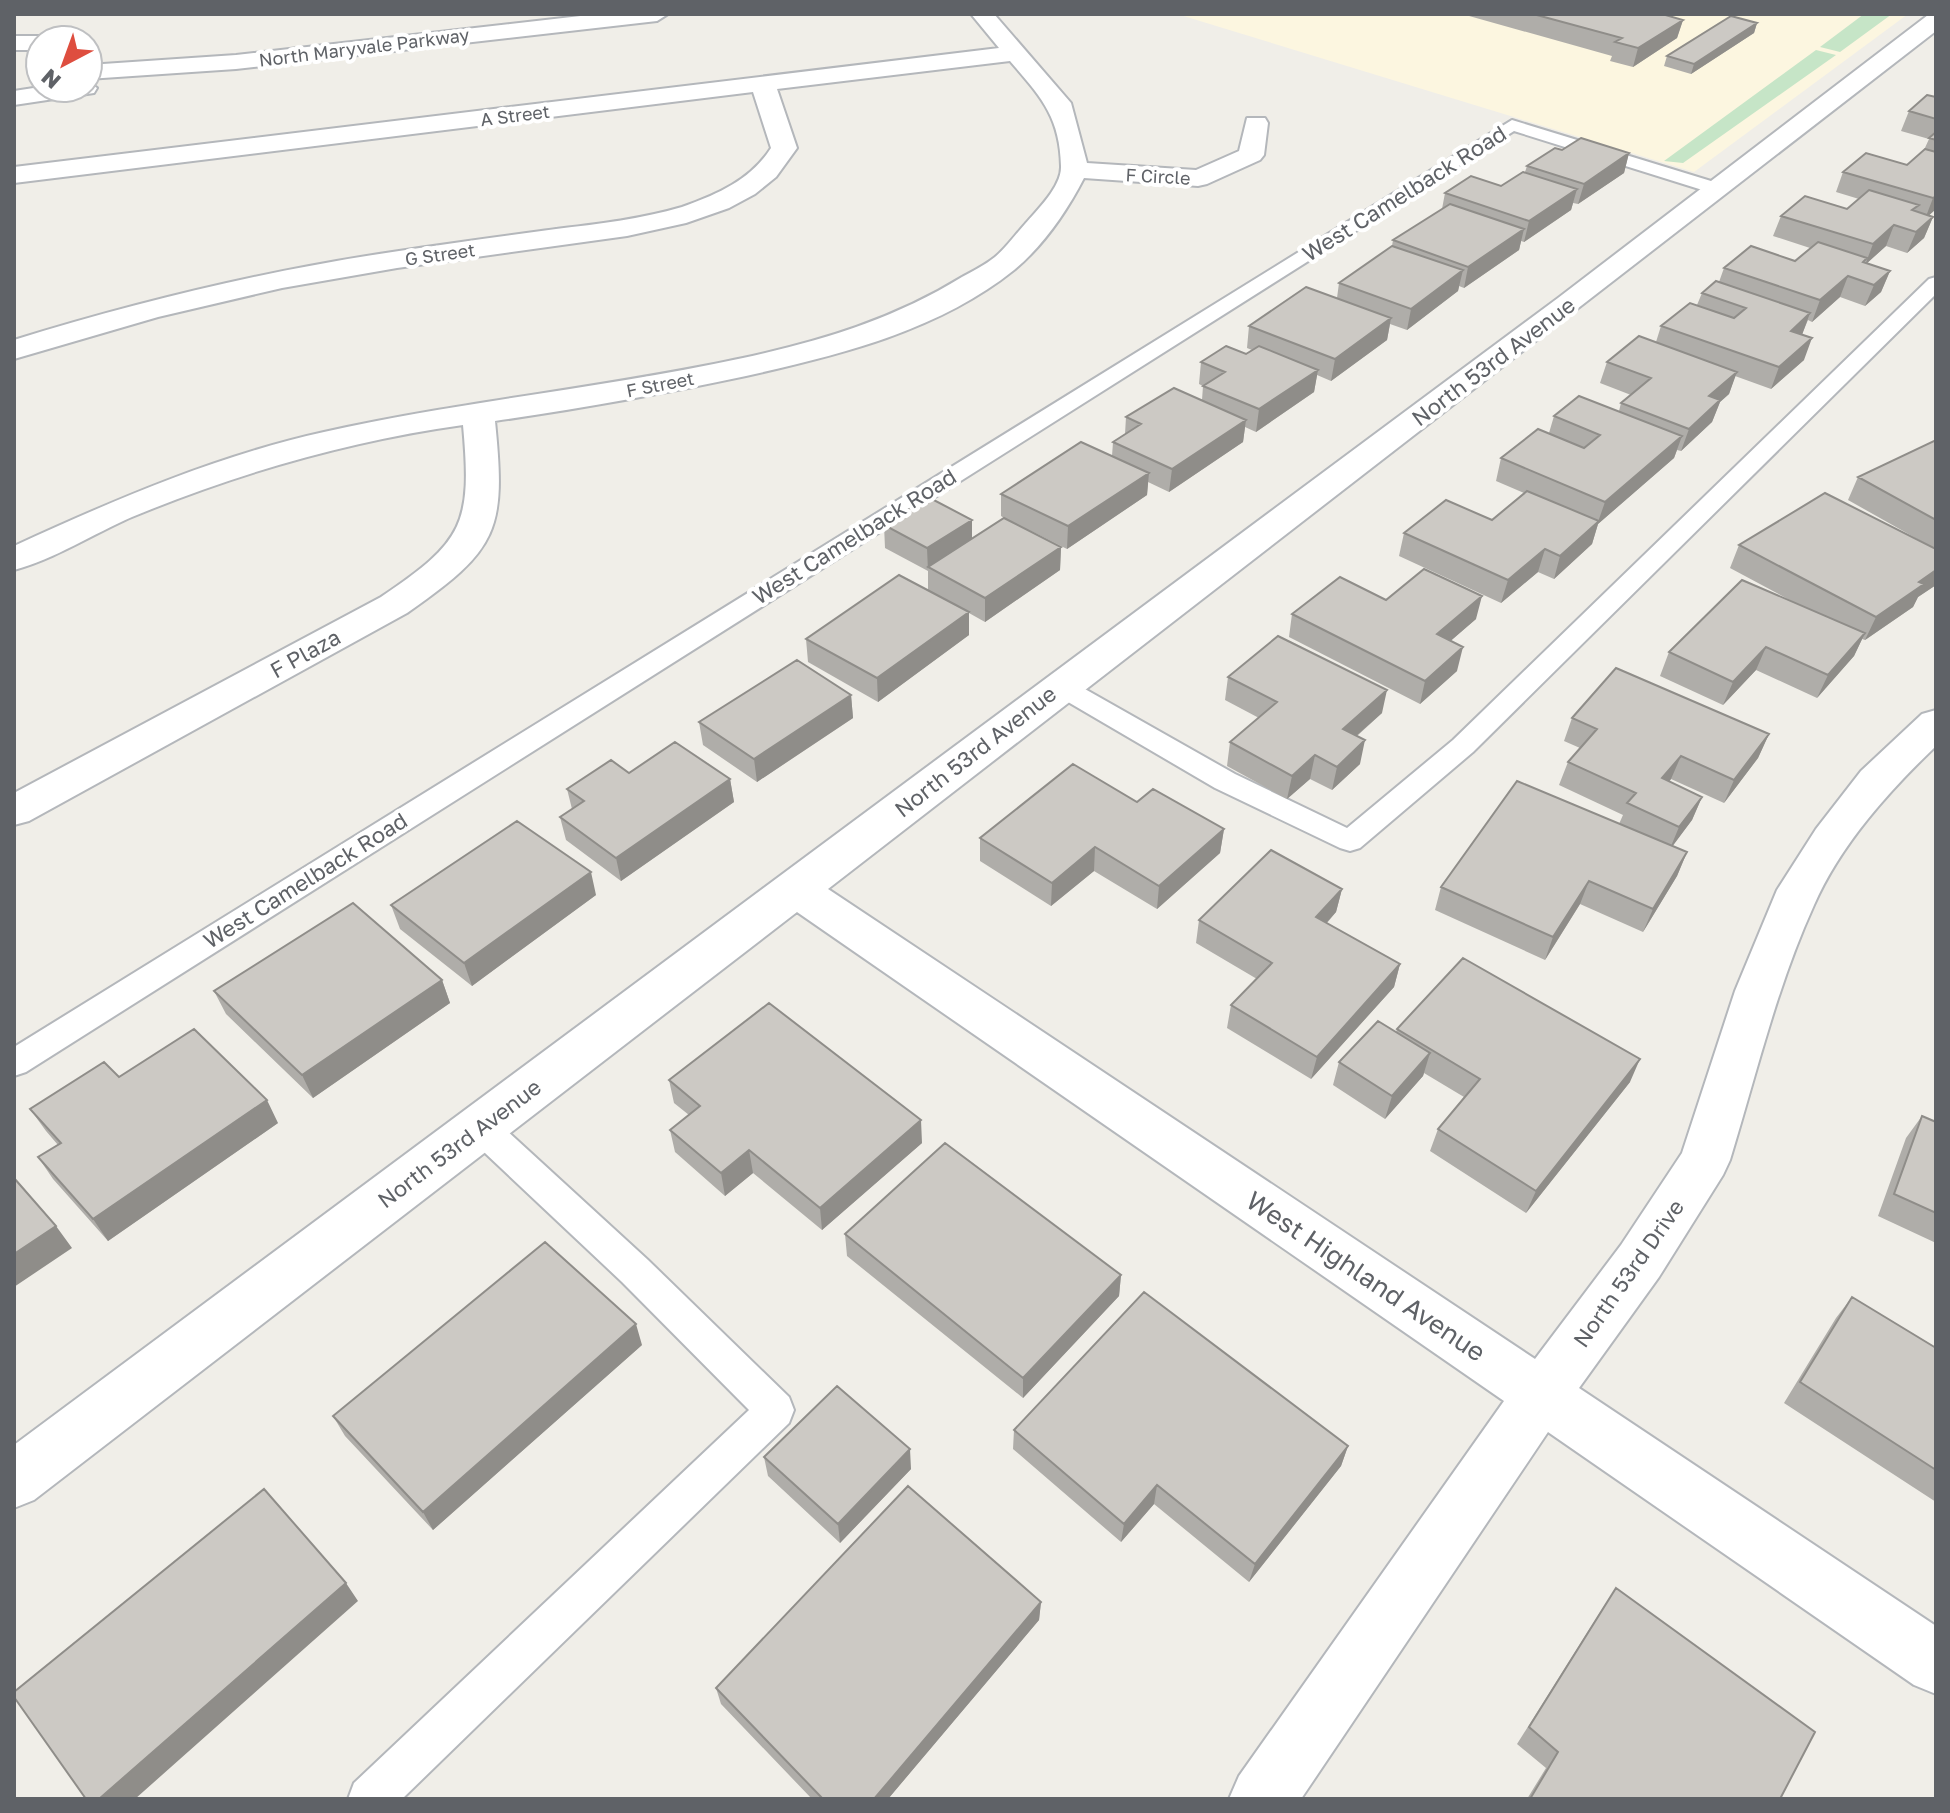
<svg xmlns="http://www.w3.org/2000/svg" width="1950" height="1813" viewBox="0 0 1950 1813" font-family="'Golos Text',sans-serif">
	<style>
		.commercial { fill: #fcf6e0 }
		.green { fill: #c6e5c7 }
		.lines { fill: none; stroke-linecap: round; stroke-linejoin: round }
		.service-casing { stroke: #b4b7bb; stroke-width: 4 }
		.minor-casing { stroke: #b4b7bb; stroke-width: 4 }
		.tertiary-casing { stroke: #b4b7bb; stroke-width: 4 }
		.service { fill: #fff; fill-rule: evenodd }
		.minor { fill: #fff; fill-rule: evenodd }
		.tertiary { fill: #fff; fill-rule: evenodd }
		.wall { fill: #afada9 }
		.shaded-wall { fill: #8f8d89 }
		.building { fill: #ccc9c4; stroke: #8f8d89; stroke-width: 2 }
		.labels { text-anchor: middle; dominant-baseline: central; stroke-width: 8; stroke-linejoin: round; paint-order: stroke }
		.far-street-label { font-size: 18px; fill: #5f6267; stroke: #fff }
		.street-label { font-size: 22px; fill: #5f6267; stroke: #fff }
		.near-street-label { font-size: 26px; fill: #5f6267; stroke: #fff }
	</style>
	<rect width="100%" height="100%" fill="#f0eee8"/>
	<path class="commercial" d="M1177,14H1908L1694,172Z"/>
	<path class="green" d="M1864,14H1892L1840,52L1820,47Z
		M1816,50L1836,55L1683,163L1664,161Z"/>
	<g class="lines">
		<g class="service-casing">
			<path id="service" d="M1512,120L1724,185L1727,189L1724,193H1712L1514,131L26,1072L14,1076V1047Z
				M1936,277V294L1473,752L1360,848L1350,851L1340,848L1215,788L1051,692L1047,686L1051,680L1060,678L1069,680L1235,774L1347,828L1453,740L1929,279Z
				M480,1113L492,1117L648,1260L789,1397L794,1410L789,1423L402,1799H348L354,1783L749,1410L622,1282L468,1137L463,1127L468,1117Z"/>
		</g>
		<g class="minor-casing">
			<path id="minor" d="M971,14H994L1071,103L1087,163L1196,170L1239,151L1247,118H1265L1268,123L1264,155L1260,160L1207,184L1198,186L1084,178C1067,211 1043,246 1014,270C938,331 839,355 746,376C662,394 579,409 495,421C506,530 499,549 407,613L29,821L14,825V793L381,597C464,541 472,524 463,425C349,441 238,473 132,517C93,534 55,559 14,570V546C114,500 216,456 324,432C463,401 604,388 743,358C821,341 894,319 962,277C973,271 985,265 995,257C1006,248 1015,235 1025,224C1037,210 1062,186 1061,166C1060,116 1040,96 1010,61L777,89L797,148L776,177L755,194L729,208L686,223L627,236L397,268L282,288L158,317L14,359V340C140,301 268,270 399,251C451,243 504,236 556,229C598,224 641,219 682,207C716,195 751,180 771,148L753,92L14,183V167L999,48Z
				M1936,14V31L828,889L1535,1359L1621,1245L1682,1153L1735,991L1777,890L1816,829L1861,771L1922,714L1936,710V746C1889,791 1841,844 1814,905C1777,986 1756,1075 1730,1160L1723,1175L1659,1277L1579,1388L1936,1626V1694L1914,1685L1548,1432L1301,1799H1229L1239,1776L1504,1401L797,912L34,1500L14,1508V1445L1558,298L1928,15Z"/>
		</g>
		<g class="tertiary-casing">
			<path id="tertiary" d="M598,14H668L657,21L236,69L88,79V65L236,55Z
				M14,36H40L49,40H40V50H14Z
				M88,82L97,88L94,93L14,105V91L40,87L88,88Z"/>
		</g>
		<use href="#service" class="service"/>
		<use href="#minor" class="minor"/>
		<use href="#tertiary" class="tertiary"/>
	</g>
	<path class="wall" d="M1462,14H1662L1683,20L1677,38L1633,67L1610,61L1612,56Z
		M1757,23L1754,33L1691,74L1664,66L1667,56Z
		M1936,97V209L1929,215L1933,217L1924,238L1907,253L1886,246L1867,263L1890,271L1881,292L1865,306L1840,297L1812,322L1808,320L1802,334L1804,360L1771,389L1735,376L1729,394L1720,402L1712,422L1681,451L1677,450L1674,458L1598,524L1592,544L1554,579L1538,572L1501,603L1399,556L1404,533L1492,520L1524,493L1496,481L1501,458L1549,433L1554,416L1619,411L1621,403L1631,395L1600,383L1607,362L1656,342L1661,326L1697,305L1702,293L1719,282L1724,268L1795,261L1810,248L1773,236L1781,216L1847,209L1859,199L1836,192L1843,172L1907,165L1924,150L1929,139L1901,131L1909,111Z
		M1562,150L1629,153L1624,173L1578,204L1573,203L1571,210L1524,242L1521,241L1519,250L1464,288L1459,286L1458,291L1407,330L1390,324L1387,340L1331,381L1317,375L1314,392L1256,432L1245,427L1243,442L1169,492L1148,482L1147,495L1067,549L1029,530L1061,547L1060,570L985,622L969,613V635L878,702L808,662L806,639L928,590V571L885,548L884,525L972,520V539L1004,518L1001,516V494L1112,456L1113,442L1125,434L1126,417L1202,400L1203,386L1199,384L1201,362L1246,354L1252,350L1247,348L1249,326L1337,298L1339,283L1392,246L1393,240L1442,209L1445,193L1501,186L1525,172L1527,166Z
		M1936,440V585L1918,597L1913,607L1865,640L1862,639L1854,656L1817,698L1756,670L1723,705L1660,676L1669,652L1797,604L1730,568L1739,545H1928L1848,500L1858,477Z
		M1386,600L1476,619L1450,641L1457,671L1420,704L1289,637L1292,614Z
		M1228,677L1382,713L1357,736L1360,764L1332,790L1310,779L1287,799L1227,766L1230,742L1259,718L1225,700Z
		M851,695L853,718L757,782L703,745L699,722Z
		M1572,718L1769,734L1758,758L1724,803L1671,779L1669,782L1702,797L1692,820L1672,846L1687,852L1677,876L1643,932L1580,904L1545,960L1435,910L1441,887L1619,824L1623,815L1559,785L1568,762L1580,748L1564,741Z
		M629,773L730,779L734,802L621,881L566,840L560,817L572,809L567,789Z
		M1137,802L1224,829L1220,853L1157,909L1094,871L1051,906L980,861V838Z
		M1342,889L1336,912L1327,923L1400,964L1394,987L1311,1079L1227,1028L1231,1005L1257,979L1196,943L1199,920Z
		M596,895L472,986L400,929L391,905Z
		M442,980L450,1003L313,1098L226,1014L214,991Z
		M1397,1029L1630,1082L1526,1213L1430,1151L1438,1129L1464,1097L1424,1073L1423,1076L1385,1119L1333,1085L1339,1062L1396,1032Z
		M119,1077L278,1123L108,1241L53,1179L38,1157L58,1145L46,1131L30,1109Z
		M669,1080L922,1143L822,1230L753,1173L725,1196L675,1152L670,1130L689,1115L674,1103Z
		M1922,1116L1936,1122V1243L1878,1216L1906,1138Z
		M845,1234L1121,1275L1119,1296L1023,1398L847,1256Z
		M1852,1297L1935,1347L1936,1345V1502L1784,1403L1836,1318Z
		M642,1345L433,1530L345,1436L333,1416Z
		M1014,1430L1348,1446L1341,1466L1249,1582L1154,1504L1121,1542L1013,1449Z
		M764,1457L911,1469L840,1543L768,1476Z
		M1616,1588L1780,1799H1527L1546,1768L1517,1744L1604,1606Z
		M1041,1602L1039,1620L888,1799H812L721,1704L716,1688Z"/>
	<path class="shaded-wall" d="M1683,20L1677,38L1633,67L1638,48Z
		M1757,23L1754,33L1691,74L1694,64Z
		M1629,153L1624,173L1578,204L1584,184Z
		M1577,189L1571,210L1524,242L1529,221Z
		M1936,196V209L1925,219L1933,198Z
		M1933,217L1924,238L1907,253L1916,232Z
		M1894,225L1886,246L1865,265L1873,244Z
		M1524,229L1519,250L1464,288L1468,267Z
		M1463,270L1458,291L1407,330L1411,309Z
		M1890,271L1881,292L1865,306L1874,285Z
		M1848,276L1840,297L1812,322L1820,300Z
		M1810,313L1802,335L1791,331Z
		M1391,318L1387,340L1331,381L1335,359Z
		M1812,338L1804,360L1771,389L1779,367Z
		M1318,370L1314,392L1256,432L1259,409Z
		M1737,372L1729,394L1720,402L1712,422L1681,451L1689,429L1709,396Z
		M1246,420L1243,442L1169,492L1172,469Z
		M1682,436L1674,458L1598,524L1592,544L1554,579L1560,556L1598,522L1605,502Z
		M1149,473L1147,495L1067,549L1068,526Z
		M972,520V542L928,567V571L927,548Z
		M1061,547L1060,570L985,622V598Z
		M1545,549L1538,572L1501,603L1508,580Z
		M1936,570V585L1918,597L1913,607L1865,640L1876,617L1919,582Z
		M1482,596L1476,619L1431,658L1437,634Z
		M969,612V635L878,702L877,678Z
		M1865,633L1854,656L1817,698L1828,675Z
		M1463,647L1457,671L1420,704L1425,681Z
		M1766,647L1756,670L1723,705L1733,682Z
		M1387,690L1382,713L1338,752L1343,729Z
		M851,695L853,718L757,782L754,759Z
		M1769,734L1758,758L1724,803L1734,780Z
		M1365,740L1360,764L1332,790L1337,767Z
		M1315,755L1310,779L1287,799L1292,776Z
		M1681,756L1671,779L1652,802L1662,778Z
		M730,779L734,802L621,881L616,858Z
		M1702,797L1692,820L1669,851L1679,827Z
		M1224,829L1220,853L1157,909L1159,886Z
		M1095,847L1094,871L1051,906L1052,883Z
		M1687,852L1677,876L1643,932L1653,909Z
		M591,872L596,895L472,986L464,963Z
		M1589,881L1580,904L1545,960L1553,937Z
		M1342,889L1336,912L1311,940L1316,917Z
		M1400,964L1394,987L1311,1079L1317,1057Z
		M442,980L450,1003L313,1098L302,1075Z
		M1430,1053L1423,1076L1385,1119L1392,1096Z
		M1640,1059L1630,1082L1526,1213L1536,1191Z
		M267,1100L278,1123L108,1241L93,1219Z
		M921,1120L922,1143L822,1230L820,1208Z
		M749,1150L753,1173L725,1196L721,1173Z
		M56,1226L72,1248L14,1287V1254Z
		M1121,1275L1119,1296L1023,1398V1378Z
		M636,1324L642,1345L433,1530L423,1512Z
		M1348,1446L1341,1466L1249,1582L1255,1564Z
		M910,1449L911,1469L840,1543L838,1524Z
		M1157,1485L1154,1504L1121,1542L1124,1524Z
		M346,1583L358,1601L135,1799H99Z
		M1041,1602L1039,1620L888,1799H874Z"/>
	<path class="building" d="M1533,14H1662L1683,20L1638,48L1615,42L1622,38Z
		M1731,16L1757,23L1694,64L1667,56Z
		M1927,95L1936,97V119L1909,111Z
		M1936,132V140L1929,138Z
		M1581,138L1629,153L1584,184L1527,166L1555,148L1562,150Z
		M1925,149L1936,152V196L1933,198L1843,172L1866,153L1907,165Z
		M1523,172L1577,189L1529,221L1445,193L1471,176L1501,186Z
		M1869,190L1919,205L1912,210L1933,217L1916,232L1894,225L1873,244L1781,216L1805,196L1847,209Z
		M1450,204L1524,229L1468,267L1393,240Z
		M1818,242L1867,258L1863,262L1890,271L1874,285L1848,276L1820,300L1724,268L1751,246L1795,261Z
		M1392,246L1463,270L1411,309L1339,283Z
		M1716,281L1810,313L1791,331L1812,338L1779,367L1661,326L1690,303L1734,318L1746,308L1702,293Z
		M1306,287L1391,318L1335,359L1249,326Z
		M1639,336L1737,372L1709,396L1720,400L1689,429L1621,403L1651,378L1607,362Z
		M1226,346L1246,354L1259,346L1318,370L1259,409L1203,386L1225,372L1201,362Z
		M1174,388L1246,420L1172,469L1113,442L1141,424L1126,417Z
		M1579,396L1682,436L1605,502L1501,458L1538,429L1584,448L1600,435L1554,416Z
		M1936,440V520L1858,477Z
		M1081,442L1149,473L1068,526L1001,494Z
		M1527,491L1599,521L1560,556L1545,549L1508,580L1404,533L1446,500L1492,520Z
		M1825,493L1936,549V570L1919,582L1924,584L1876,617L1739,545Z
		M928,497L972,520L927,548L884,525Z
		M1004,518L1061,547L985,598L928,567Z
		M1424,569L1482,596L1437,634L1463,647L1425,681L1292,614L1340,577L1386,600Z
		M899,575L969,612L877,678L806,639Z
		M1742,580L1865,633L1828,675L1766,647L1733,682L1669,652Z
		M1278,636L1387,690L1343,729L1365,740L1337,767L1315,755L1292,776L1230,742L1277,702L1228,677Z
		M797,660L851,695L754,759L699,722Z
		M1616,668L1769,734L1734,780L1681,756L1662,778L1702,797L1679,827L1627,803L1636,793L1568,762L1597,729L1572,718Z
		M675,742L730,779L616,858L560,817L584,801L567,789L611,760L629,773Z
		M1073,764L1137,802L1153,789L1224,829L1159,886L1095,847L1052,883L980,838Z
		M1517,781L1687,852L1653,909L1589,881L1553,937L1441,887Z
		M517,821L591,872L464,963L391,905Z
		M1271,850L1342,889L1316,917L1400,964L1317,1057L1231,1005L1272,963L1199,920Z
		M353,903L442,980L302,1075L214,991Z
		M1463,958L1640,1059L1536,1191L1438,1129L1480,1079L1397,1029Z
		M769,1003L921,1120L820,1208L749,1150L721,1173L670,1130L700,1106L669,1080Z
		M1378,1021L1430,1053L1392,1096L1339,1062Z
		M194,1029L267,1100L93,1219L38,1157L61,1143L30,1109L104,1062L119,1077Z
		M1922,1116L1936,1122V1213L1894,1194Z
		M945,1143L1121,1275L1023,1378L845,1234Z
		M14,1178L56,1226L14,1254Z
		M545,1242L636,1324L423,1512L333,1416Z
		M1144,1292L1348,1446L1255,1564L1157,1485L1124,1524L1014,1430Z
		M1852,1297L1936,1348V1470L1800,1382Z
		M837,1386L910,1449L838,1524L764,1457Z
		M908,1486L1041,1602L874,1799H823L716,1688Z
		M264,1489L346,1583L99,1799H86L14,1697V1692Z
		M1616,1588L1815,1732L1780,1799H1530L1558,1752L1529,1727Z"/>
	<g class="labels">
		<g class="far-street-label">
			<text transform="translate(364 47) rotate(-7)">North Maryvale Parkway</text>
			<text transform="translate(515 115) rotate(-7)">A Street</text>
			<text transform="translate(1158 176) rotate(3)">F Circle</text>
			<text transform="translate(440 254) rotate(-8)">G Street</text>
			<text transform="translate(660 384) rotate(-11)">F Street</text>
		</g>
		<g class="street-label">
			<text transform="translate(1404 193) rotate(-32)">West Camelback Road</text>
			<text transform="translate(1493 361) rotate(-37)">North 53rd Avenue</text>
			<text transform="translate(854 536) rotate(-32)">West Camelback Road</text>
			<text transform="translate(305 653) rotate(-29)">F Plaza</text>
			<text transform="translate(975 751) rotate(-38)">North 53rd Avenue</text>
			<text transform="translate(305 880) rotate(-32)">West Camelback Road</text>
			<text transform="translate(459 1143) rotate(-37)">North 53rd Avenue</text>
			<text transform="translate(1628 1273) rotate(-55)">North 53rd Drive</text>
		</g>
		<g class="near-street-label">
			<text transform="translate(1366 1276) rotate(34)">West Highland Avenue</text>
		</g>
	</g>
	<rect width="1950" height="1813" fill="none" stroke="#5f6267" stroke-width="32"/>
	<g transform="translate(64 64) rotate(221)"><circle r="38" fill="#ffffff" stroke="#bfc0c2" stroke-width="2"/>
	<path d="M0-6L14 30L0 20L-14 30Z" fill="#de4e3f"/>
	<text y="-12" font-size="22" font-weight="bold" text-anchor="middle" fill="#5f6267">N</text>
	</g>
</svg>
